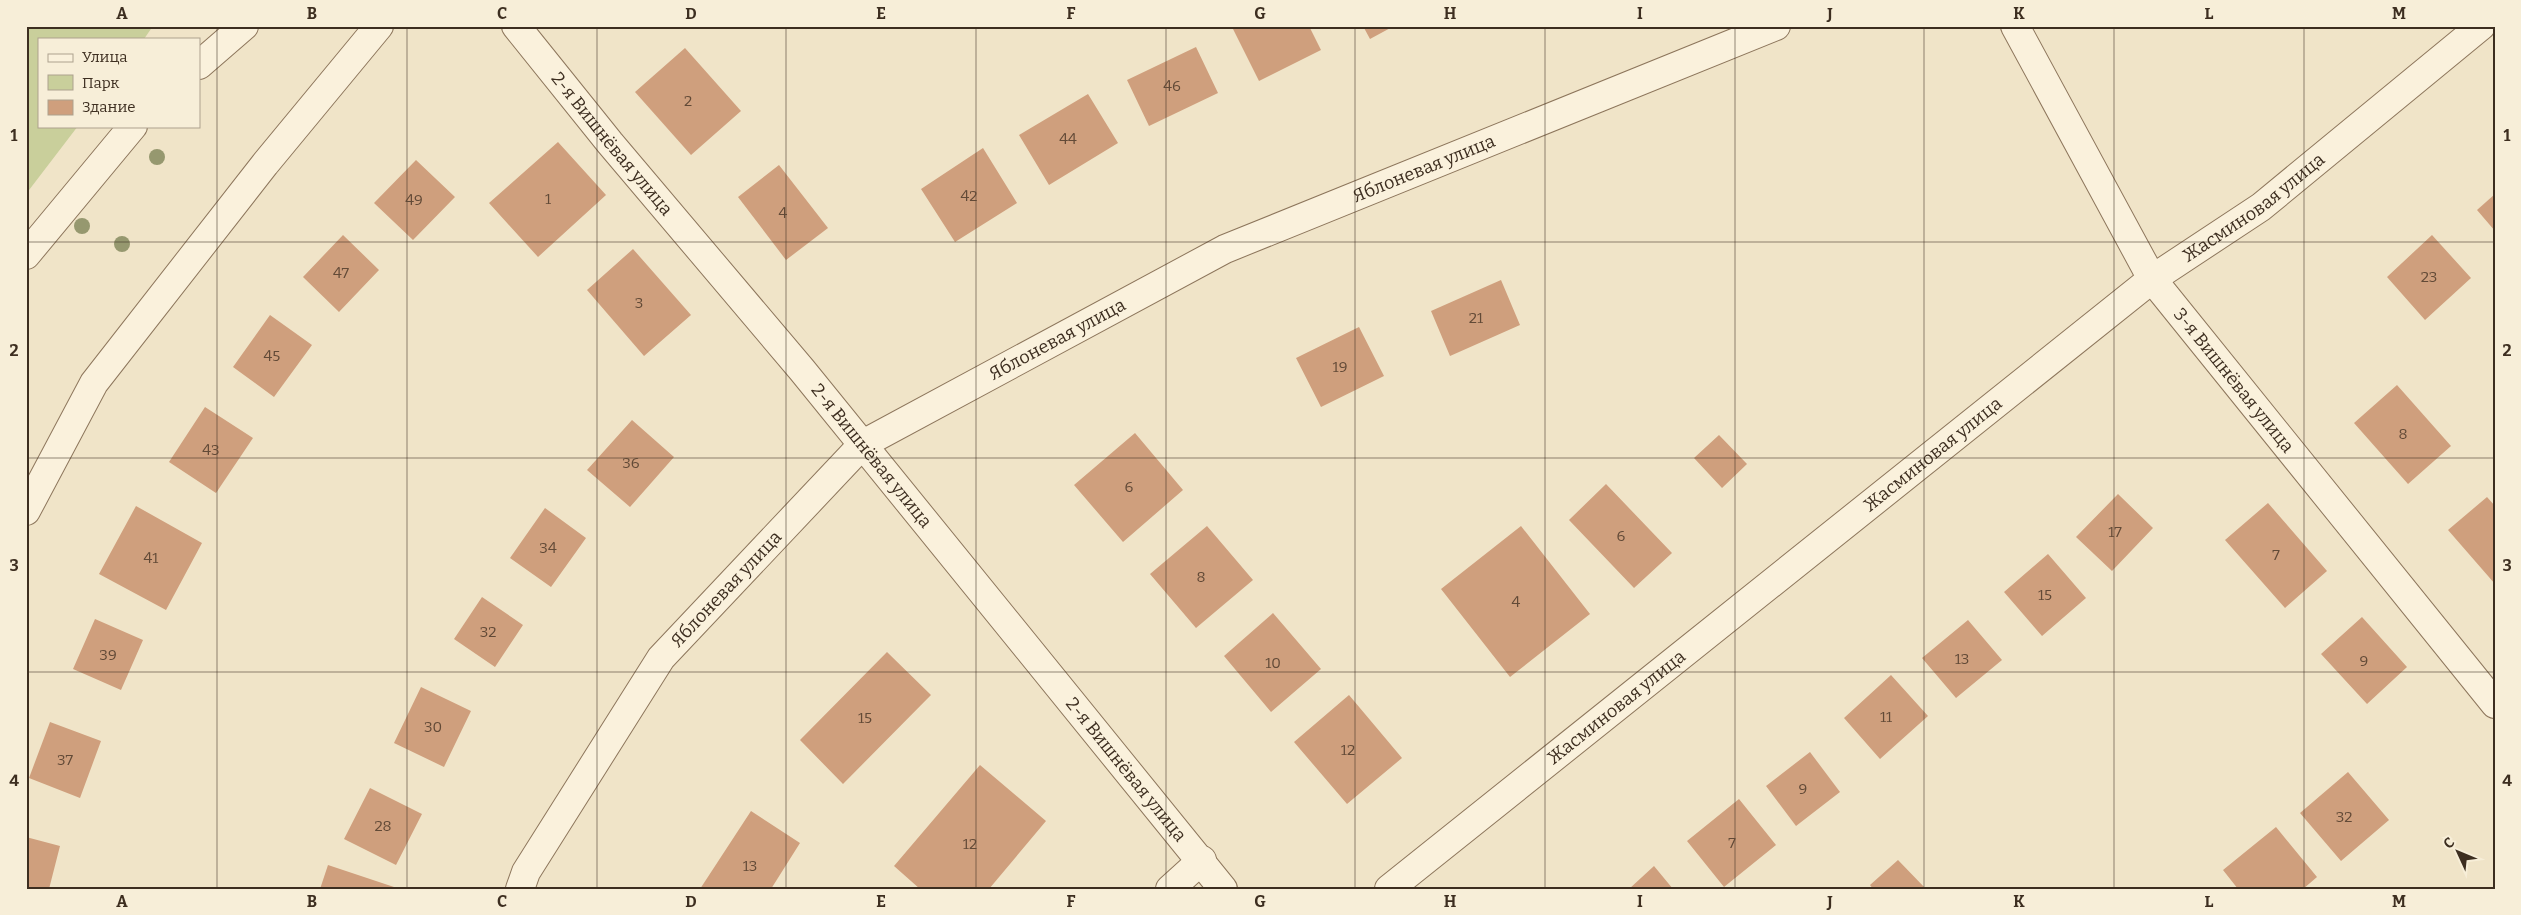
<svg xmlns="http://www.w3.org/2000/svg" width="2521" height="915" viewBox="0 0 2521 915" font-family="Bitter,serif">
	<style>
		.green { fill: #c9cf9b }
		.building { fill: #cf9f7d }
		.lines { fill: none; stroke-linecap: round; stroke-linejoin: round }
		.minor-casing { stroke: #8d765c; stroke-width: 30 }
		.minor { stroke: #faf1dc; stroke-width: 28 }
		.tree { fill: #96986f }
		.grid { fill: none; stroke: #3d2e20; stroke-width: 1; stroke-opacity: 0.55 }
		.labels { text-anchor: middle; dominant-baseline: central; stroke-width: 5; stroke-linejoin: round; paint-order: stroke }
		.number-label { font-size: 15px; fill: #624a37 }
		.street-label { font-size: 18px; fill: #3d2e20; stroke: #f7eed8 }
		.neatline { fill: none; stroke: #3d2e20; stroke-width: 2 }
		.grid-label { font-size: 16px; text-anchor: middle; font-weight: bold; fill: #3d2e20 }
	</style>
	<rect width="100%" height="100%" fill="#f0e4c8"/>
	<path class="green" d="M26,26H153L144,39H39V126H78L26,194Z"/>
	<path class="building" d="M1239,26H1309L1321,50L1259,81L1233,29Z
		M1363,26H1394L1370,39Z
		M1196,47L1218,93L1149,126L1127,80Z
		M685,48L741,111L691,155L635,92Z
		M1088,94L1118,143L1049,185L1019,135Z
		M558,142L606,195L538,257L489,203Z
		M983,148L1017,203L955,242L921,189Z
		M416,160L455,197L413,240L374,203Z
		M779,165L828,228L786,260L738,197Z
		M2495,194V231L2477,210Z
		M343,235L379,270L339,312L303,277Z
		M2432,235L2471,278L2425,320L2387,277Z
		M633,249L691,315L644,356L587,290Z
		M1501,280L1520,325L1450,356L1431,311Z
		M270,315L312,345L274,397L233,367Z
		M1359,327L1384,376L1321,407L1296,358Z
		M2397,385L2451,446L2408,484L2354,423Z
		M205,407L253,438L216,493L169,462Z
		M632,420L674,457L630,507L587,470Z
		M1135,433L1183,490L1123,542L1074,485Z
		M1719,435L1747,464L1722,488L1694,458Z
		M1606,484L1672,553L1634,588L1569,520Z
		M2118,494L2153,528L2112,571L2076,537Z
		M2487,497L2495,506V584L2448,530Z
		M2268,503L2327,571L2285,608L2225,540Z
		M136,506L202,543L166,610L99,574Z
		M545,508L586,538L551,587L510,558Z
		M1207,526L1253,580L1196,628L1150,574Z
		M1521,526L1590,614L1510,677L1441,589Z
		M2048,554L2086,598L2042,636L2004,592Z
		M482,597L523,625L495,667L454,639Z
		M1273,613L1321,669L1271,712L1224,656Z
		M2362,617L2407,667L2367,704L2321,654Z
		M95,619L143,640L121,690L73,669Z
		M1968,620L2002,660L1956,698L1922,658Z
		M887,652L931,695L843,784L800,740Z
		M1891,675L1928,716L1880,759L1844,718Z
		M421,687L471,711L444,767L394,743Z
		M1349,695L1402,758L1347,804L1294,742Z
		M50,722L101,741L80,798L29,778Z
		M1810,752L1840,792L1796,826L1766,786Z
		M980,765L1046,821L989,889H920L894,866Z
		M2348,772L2389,820L2341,861L2300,813Z
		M370,788L422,814L396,865L344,839Z
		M1739,799L1776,845L1724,887L1687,841Z
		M751,811L800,843L771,889H700Z
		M2276,827L2317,877L2303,889H2238L2223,870Z
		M26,837L60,846L49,889H26Z
		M1898,860L1926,889H1873L1870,885Z
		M328,865L397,888V889H320Z
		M1654,866L1673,889H1629Z"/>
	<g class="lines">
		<g class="minor-casing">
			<g id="minor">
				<path id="s1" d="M516,26L610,143L802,370L1223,889"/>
				<path id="s2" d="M2015,26L2152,279L2495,704"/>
				<path d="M199,65L244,26"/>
				<path d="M26,255L133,126"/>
				<path d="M26,511L94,383L265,164L379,26"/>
				<path id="s3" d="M520,889L526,872L661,658L863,444L1225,249L1776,26"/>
				<path d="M1170,889L1202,860"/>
				<path id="s4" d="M1389,889L2152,279L2261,207L2481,26"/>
			</g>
		</g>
		<use href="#minor" class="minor"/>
	</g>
	<g class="tree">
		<circle cx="157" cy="157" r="8"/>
		<circle cx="82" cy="226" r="8"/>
		<circle cx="122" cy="244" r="8"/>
	</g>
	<path class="grid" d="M217,26V889M407,26V889M597,26V889M786,26V889M976,26V889M1166,26V889M1355,26V889M1545,26V889M1735,26V889M1924,26V889M2114,26V889M2304,26V889M26,242H2495M26,458H2495M26,672H2495"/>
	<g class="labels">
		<g class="number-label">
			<text x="1172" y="86">46</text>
			<text x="688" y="101">2</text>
			<text x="1068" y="139">44</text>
			<text x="969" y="196">42</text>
			<text x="548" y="199">1</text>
			<text x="414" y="200">49</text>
			<text x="783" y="213">4</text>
			<text x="341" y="273">47</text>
			<text x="2429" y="277">23</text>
			<text x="639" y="303">3</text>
			<text x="1476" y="318">21</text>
			<text x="272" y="356">45</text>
			<text x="1340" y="367">19</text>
			<text x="2403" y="434">8</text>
			<text x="211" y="450">43</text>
			<text x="631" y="463">36</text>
			<text x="1129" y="487">6</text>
			<text x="2115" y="532">17</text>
			<text x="1621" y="536">6</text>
			<text x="548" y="548">34</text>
			<text x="2276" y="555">7</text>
			<text x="151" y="558">41</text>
			<text x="1201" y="577">8</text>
			<text x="2045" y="595">15</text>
			<text x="1516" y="602">4</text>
			<text x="488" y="632">32</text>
			<text x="108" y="655">39</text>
			<text x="1962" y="659">13</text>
			<text x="2364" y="661">9</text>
			<text x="1273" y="663">10</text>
			<text x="1886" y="717">11</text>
			<text x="865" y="718">15</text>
			<text x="433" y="727">30</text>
			<text x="1348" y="750">12</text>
			<text x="65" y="760">37</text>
			<text x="1803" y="789">9</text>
			<text x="2344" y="817">32</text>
			<text x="383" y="826">28</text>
			<text x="1732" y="843">7</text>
			<text x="970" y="844">12</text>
			<text x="750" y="866">13</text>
		</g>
		<g class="street-label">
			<text stroke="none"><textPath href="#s1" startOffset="152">2-я Вишнёвая улица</textPath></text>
			<text stroke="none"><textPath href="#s3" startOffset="1191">Яблоневая улица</textPath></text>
			<text stroke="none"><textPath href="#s4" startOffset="1101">Жасминовая улица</textPath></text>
			<text stroke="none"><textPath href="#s3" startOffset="786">Яблоневая улица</textPath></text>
			<text stroke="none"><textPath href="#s2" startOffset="418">3-я Вишнёвая улица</textPath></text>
			<text stroke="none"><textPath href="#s4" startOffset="696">Жасминовая улица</textPath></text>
			<text stroke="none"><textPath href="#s1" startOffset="558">2-я Вишнёвая улица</textPath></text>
			<text stroke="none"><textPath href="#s3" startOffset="366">Яблоневая улица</textPath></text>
			<text stroke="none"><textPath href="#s4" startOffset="291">Жасминовая улица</textPath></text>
			<text stroke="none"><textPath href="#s1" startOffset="962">2-я Вишнёвая улица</textPath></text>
		</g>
	</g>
	<rect width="2521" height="915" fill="none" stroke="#f7eed8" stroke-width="55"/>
	<rect x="38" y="38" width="162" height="90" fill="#f7eed8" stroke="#ada18e"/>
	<rect x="48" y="54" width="25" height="8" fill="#faf1dc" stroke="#ada18e"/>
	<text x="82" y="62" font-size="15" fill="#3d2e20">Улица</text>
	<rect x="48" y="75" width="25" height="15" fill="#c9cf9b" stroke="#ada18e"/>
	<text x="82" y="88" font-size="15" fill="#3d2e20">Парк</text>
	<rect x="48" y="100" width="25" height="15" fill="#cf9f7d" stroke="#ada18e"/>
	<text x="82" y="112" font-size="15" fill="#3d2e20">Здание</text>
	<g transform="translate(2458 852) rotate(314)" stroke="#f7eed8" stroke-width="4" paint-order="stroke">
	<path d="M0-4L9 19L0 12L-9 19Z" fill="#3d2e20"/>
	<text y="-8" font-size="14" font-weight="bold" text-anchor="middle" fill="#3d2e20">С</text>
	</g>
	<rect x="28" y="28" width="2466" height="860" class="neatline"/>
	<g class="grid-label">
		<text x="122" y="19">A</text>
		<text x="312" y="19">B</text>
		<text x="502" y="19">C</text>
		<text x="691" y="19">D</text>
		<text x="881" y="19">E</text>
		<text x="1071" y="19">F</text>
		<text x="1260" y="19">G</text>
		<text x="1450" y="19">H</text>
		<text x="1640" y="19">I</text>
		<text x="1830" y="19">J</text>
		<text x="2019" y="19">K</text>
		<text x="2209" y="19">L</text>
		<text x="2399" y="19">M</text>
		<text x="14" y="141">1</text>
		<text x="2507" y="141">1</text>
		<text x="14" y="356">2</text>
		<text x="2507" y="356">2</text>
		<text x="14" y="571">3</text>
		<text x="2507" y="571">3</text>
		<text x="14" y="786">4</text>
		<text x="2507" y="786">4</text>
		<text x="122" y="907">A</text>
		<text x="312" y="907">B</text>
		<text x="502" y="907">C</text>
		<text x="691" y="907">D</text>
		<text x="881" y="907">E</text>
		<text x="1071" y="907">F</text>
		<text x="1260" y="907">G</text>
		<text x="1450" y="907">H</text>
		<text x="1640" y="907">I</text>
		<text x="1830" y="907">J</text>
		<text x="2019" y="907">K</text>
		<text x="2209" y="907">L</text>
		<text x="2399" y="907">M</text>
	</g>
</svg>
